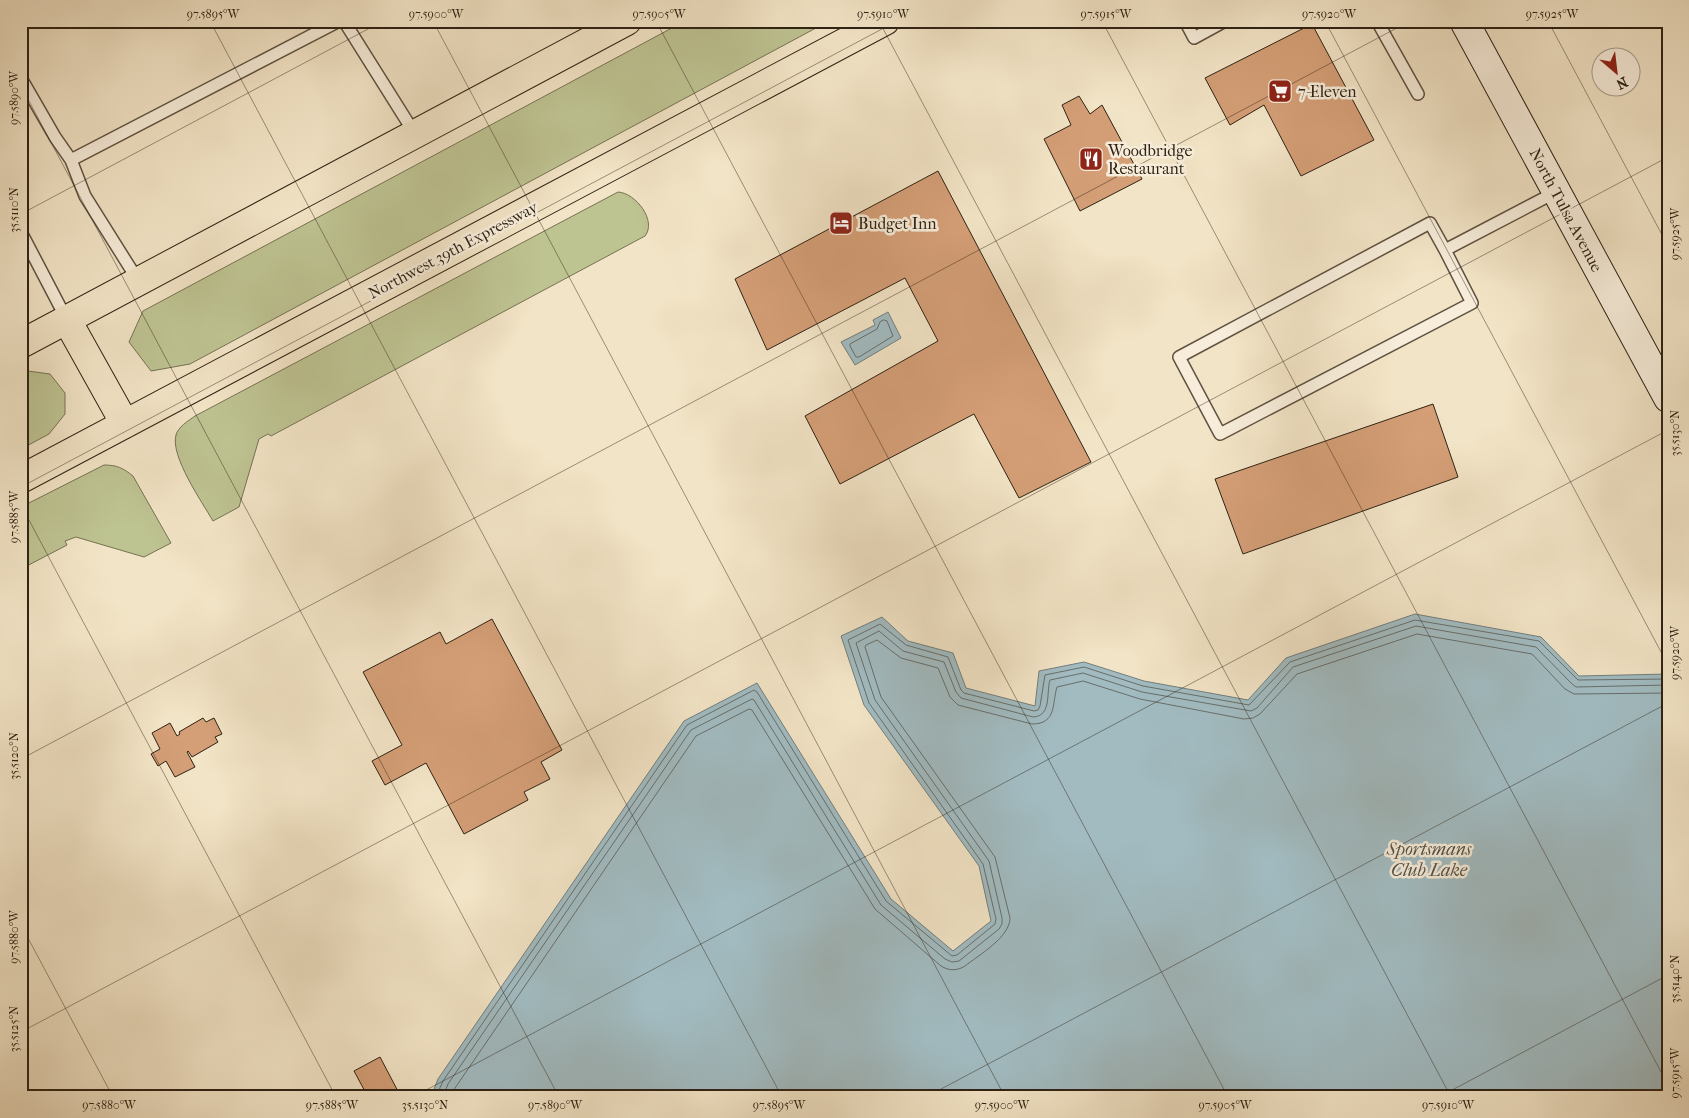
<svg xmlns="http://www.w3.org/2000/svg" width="1689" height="1118" viewBox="0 0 1689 1118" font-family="'IM FELL French Canon',serif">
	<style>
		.green { fill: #bec392; stroke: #767253 }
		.water { fill: #a1bbc1; stroke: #737e7c }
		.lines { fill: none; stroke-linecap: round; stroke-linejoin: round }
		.shore { stroke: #686e6a; stroke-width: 1 }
		.building { fill: #d49e76; stroke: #2e2214 }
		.lane-casing { stroke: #5f5240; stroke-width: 14 }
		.secondary-casing { stroke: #2e2214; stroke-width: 30 }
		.highway-casing { stroke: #2e2214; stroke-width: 30 }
		.lane { stroke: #f7edda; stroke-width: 11 }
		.secondary { stroke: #f7edda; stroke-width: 28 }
		.highway { stroke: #f2e4c6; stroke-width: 28 }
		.ticks { fill: none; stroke: #2e2214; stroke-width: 1; stroke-opacity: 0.45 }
		.labels { text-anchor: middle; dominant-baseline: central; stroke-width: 5; stroke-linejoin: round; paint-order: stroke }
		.poi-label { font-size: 16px; fill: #2e2214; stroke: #f7edda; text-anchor: start }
		.street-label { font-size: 16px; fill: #2e2214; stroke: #f7edda }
		.water-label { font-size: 18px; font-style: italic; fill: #505048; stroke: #f7edda }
		.neatline { fill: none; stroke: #2e2214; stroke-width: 2 }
		.ticks-label { font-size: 12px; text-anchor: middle; fill: #2e2214 }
	</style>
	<rect width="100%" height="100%" fill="#f2e4c6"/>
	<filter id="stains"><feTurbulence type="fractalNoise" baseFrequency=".004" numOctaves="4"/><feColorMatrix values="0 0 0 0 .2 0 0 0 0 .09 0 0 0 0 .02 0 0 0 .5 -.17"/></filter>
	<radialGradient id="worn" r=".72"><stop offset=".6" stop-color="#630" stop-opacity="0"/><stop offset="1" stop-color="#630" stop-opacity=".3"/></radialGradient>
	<path class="green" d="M685,21H829L190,364L151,371L129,342L143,311Z
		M618,192C636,193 657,221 645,236L271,436L268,434L259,439L239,507L213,521C202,502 170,456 176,435C178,427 188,421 195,416Z
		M28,371L50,374L65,393V414L49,434L21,449V375Z
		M104,465C117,465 123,468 133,476L171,543L144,557L76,537L65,541L67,545L21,569V507Z"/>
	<path class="water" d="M888,312L901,338L855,365L841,342L875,325L873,320Z
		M1415,614L1541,637L1579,676L1668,674V1097H431L438,1079L684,721L757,683L891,899L953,951L991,921L979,866L864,705L841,636L882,617L908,641L953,653L966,688L1035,706L1039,671L1084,662L1144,681L1248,700L1286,658Z"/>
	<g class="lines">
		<path class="shore" d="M884,320L887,321L893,336L859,357H856L850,346V344L877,329L880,322Z
			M436,1097L443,1081L687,725L754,690L757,692L886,901L952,956L957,955L995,924L996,919L983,864L869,703L848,640L880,624L906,645L948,657L961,690L964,693L1034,711L1038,710L1040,706L1045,675L1084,667L1143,686L1249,705L1290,662L1415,620L1539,641L1578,680L1668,679
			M443,1097L448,1084L691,730L752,699L754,700L881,905L945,959L952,962L959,961L999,929L1002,924V918L989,861L875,700L856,643L879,631L903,651L944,662L956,692L961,698L1033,717C1052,716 1046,693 1050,680L1083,673L1142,692L1251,711L1257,708L1293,667L1416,626L1536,647L1571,683L1576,687L1668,685
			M451,1097L455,1088L696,736L749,709L752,710L875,909L941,966C949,971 957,971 965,966C979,955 1010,937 1010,918L995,857L881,697L865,647L866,645L877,640L901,658L938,668L950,697L958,705L1032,724C1057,724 1052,703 1057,687L1083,681L1140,699L1244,719L1253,718L1260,714L1297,674L1417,634L1532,654L1565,689L1574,694L1668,693"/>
	</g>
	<path class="building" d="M367,21H382L370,28Z
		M1312,24L1374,140L1301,176L1264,105L1230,125L1205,78Z
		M1079,96L1090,114L1102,105L1142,179L1080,211L1044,139L1071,125L1062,105Z
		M938,171L1091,462L1019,498L974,414L840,484L805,416L938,341L905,278L767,350L735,279Z
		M1433,404L1458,477L1243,554L1215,479Z
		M492,619L562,750L541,762L550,779L524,792L528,800L464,834L426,763L385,785L372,761L402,745L363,672L440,632L446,644Z
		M203,718L206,722L214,718L222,734L215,737L218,742L192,757L188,751L187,752L195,767L175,777L166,761L158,766L151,754L160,749L152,733L170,723L177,736L180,734L179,732Z
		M380,1057L401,1097H368L354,1071Z"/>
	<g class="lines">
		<g class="lane-casing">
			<path id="lane" d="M344,21L415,134
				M1185,21L1194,38L1225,21
				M1377,21L1418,94
				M21,78L55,137L71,160L85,196L139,282
				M71,160L339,21
				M21,232L67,320
				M1445,250L1430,223L1179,357L1220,434L1472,303L1445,250L1556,192"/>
		</g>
		<g class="secondary-casing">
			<path id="secondary" d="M1464,21L1668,398"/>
		</g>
		<g class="highway-casing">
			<path id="highway" d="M67,320L125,424
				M21,344L627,21
				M21,479L885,21"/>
		</g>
		<use href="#lane" class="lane"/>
		<use href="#secondary" class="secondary"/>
		<use href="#highway" class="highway"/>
	</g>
	<path class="ticks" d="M210,21L782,1097M433,21L1005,1097M656,21L1228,1097M879,21L1451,1097M1102,21L1668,1085M1325,21L1668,665M1548,21L1668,246M21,86L559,1097M21,214L383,21M21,487L897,21M21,505L336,1097M21,759L1410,21M21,925L113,1097M21,1032L1668,157M413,1097L1668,430M926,1097L1668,703M1439,1097L1668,975"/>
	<defs>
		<g id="supermarket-square" transform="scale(1.25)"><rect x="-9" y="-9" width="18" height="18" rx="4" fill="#8f2418" stroke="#f7edda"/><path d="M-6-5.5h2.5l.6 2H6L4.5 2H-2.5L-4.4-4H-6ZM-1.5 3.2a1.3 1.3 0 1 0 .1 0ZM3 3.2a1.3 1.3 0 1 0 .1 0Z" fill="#fff"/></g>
		<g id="restaurant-square" transform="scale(1.25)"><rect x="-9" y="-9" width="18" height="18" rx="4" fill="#8f2418" stroke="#f7edda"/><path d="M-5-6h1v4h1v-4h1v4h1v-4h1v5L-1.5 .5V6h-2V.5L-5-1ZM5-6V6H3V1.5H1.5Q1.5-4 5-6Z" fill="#fff"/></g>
		<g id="hotel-square" transform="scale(1.25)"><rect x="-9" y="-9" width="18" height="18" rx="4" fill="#8f2418" stroke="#f7edda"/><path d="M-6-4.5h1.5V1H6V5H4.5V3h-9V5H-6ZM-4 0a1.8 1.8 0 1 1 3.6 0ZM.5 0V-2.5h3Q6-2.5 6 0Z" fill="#fff"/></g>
	</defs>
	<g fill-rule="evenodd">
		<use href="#supermarket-square" x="1280" y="91"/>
		<use href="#restaurant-square" x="1091" y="159"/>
		<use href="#hotel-square" x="841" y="223"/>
	</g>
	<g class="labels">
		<g class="poi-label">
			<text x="1298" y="91">7-Eleven</text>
			<text x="1108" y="150">Woodbridge<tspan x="1108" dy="18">Restaurant</tspan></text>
			<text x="858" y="223">Budget Inn</text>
		</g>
		<g class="street-label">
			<text transform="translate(1566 210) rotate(62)">North Tulsa Avenue</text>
			<text transform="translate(453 250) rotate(-28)">Northwest 39th Expressway</text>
		</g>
		<g class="water-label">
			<text x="1429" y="849">Sportsmans<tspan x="1429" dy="21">Club Lake</tspan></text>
		</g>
	</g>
	<rect width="1689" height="1118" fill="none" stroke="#f2e4c6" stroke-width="55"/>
	<g transform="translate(1616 72) rotate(152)"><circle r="24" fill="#f7edda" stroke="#a79c8b"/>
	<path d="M0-4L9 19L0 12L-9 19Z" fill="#8f2418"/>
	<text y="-8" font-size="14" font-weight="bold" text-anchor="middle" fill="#2e2214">N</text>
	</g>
	<rect x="28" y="28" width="1634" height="1062" class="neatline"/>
	<g class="ticks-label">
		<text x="213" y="18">97.5895°W</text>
		<text x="436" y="18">97.5900°W</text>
		<text x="659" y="18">97.5905°W</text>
		<text x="883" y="18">97.5910°W</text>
		<text x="1106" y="18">97.5915°W</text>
		<text x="1329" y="18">97.5920°W</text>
		<text x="1552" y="18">97.5925°W</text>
		<text transform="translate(14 98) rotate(-90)" y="4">97.5890°W</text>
		<text transform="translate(14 210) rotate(-90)" y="4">35.5110°N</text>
		<text transform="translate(1675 234) rotate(-90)" y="4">97.5925°W</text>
		<text transform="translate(1675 433) rotate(-90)" y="4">35.5130°N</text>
		<text transform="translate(14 517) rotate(-90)" y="4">97.5885°W</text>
		<text transform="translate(1675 653) rotate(-90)" y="4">97.5920°W</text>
		<text transform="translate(14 756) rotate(-90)" y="4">35.5120°N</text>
		<text transform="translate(14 937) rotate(-90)" y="4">97.5880°W</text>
		<text transform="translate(1675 979) rotate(-90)" y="4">35.5140°N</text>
		<text transform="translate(14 1029) rotate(-90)" y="4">35.5125°N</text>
		<text transform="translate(1675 1073) rotate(-90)" y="4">97.5915°W</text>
		<text x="109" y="1109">97.5880°W</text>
		<text x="332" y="1109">97.5885°W</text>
		<text x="425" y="1109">35.5130°N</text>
		<text x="555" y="1109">97.5890°W</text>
		<text x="779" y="1109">97.5895°W</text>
		<text x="1002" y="1109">97.5900°W</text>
		<text x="1225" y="1109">97.5905°W</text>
		<text x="1448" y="1109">97.5910°W</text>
	</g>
	<rect width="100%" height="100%" filter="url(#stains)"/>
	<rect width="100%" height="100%" fill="url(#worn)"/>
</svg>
